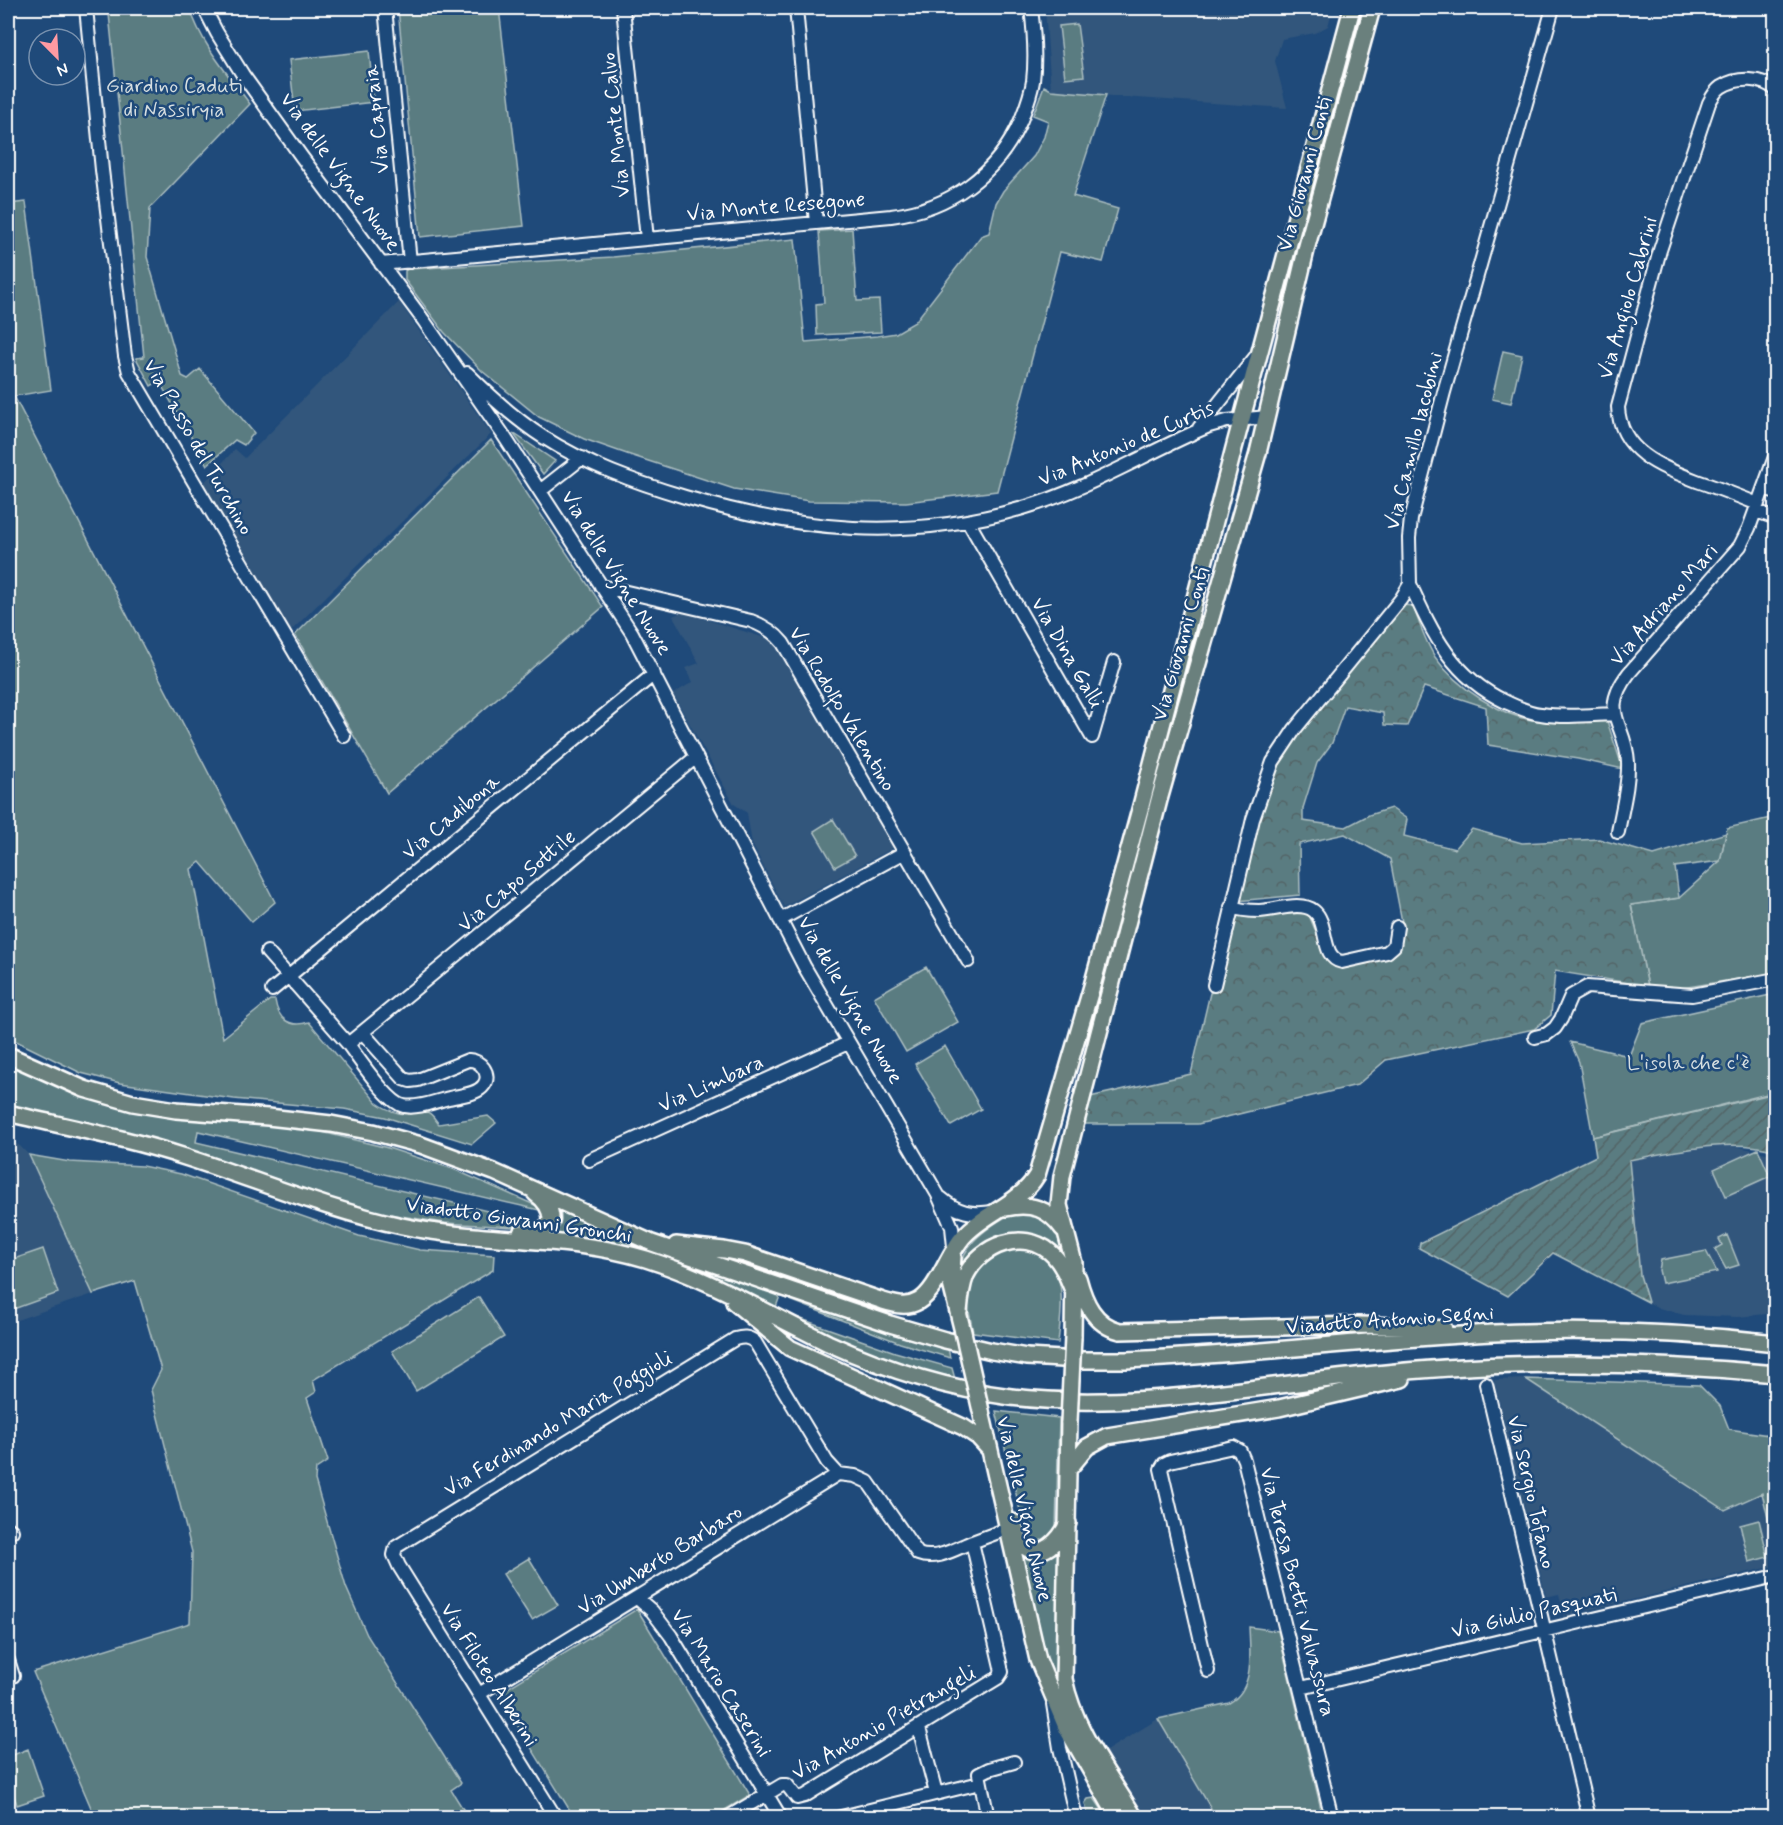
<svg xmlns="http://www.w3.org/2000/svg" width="1783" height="1825" viewBox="0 0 1783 1825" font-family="Mynerve,sans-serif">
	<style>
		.built { fill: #32567c }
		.green { fill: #5a7c81; stroke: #acbec0; stroke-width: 1.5 }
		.forest { fill: url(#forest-crowns); stroke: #acbec0; stroke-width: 1.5 }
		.garden { fill: url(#garden-furrows); stroke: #acbec0; stroke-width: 1.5 }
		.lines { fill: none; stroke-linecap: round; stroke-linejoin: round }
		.minor-casing { stroke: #fff; stroke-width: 16 }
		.major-casing { stroke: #fff; stroke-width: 20 }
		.minor { stroke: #1f4a7a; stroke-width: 12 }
		.major { stroke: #6a807d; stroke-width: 15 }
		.major-bridge-casing { stroke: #fff; stroke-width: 20; stroke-linecap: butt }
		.major-bridge { stroke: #6a807d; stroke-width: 15 }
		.labels { text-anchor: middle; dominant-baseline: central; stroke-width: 5; stroke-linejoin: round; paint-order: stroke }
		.park-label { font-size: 21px; fill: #d6dee0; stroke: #1f4a7a }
		.street-label { font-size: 21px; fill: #fff; stroke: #1f4a7a }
	</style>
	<defs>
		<pattern id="forest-crowns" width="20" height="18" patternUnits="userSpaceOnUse" patternTransform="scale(1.5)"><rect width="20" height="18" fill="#5a7c81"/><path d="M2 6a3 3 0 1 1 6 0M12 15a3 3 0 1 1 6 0" fill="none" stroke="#536466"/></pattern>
		<pattern id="garden-furrows" width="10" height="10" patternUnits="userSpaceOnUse" patternTransform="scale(1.5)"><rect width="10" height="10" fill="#5a7c81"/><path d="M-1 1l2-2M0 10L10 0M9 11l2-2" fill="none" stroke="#536466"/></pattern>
	</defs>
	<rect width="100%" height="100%" fill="#1f4a7a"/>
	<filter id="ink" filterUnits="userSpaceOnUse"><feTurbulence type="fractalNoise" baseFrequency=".0167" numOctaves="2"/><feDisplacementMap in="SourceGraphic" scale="12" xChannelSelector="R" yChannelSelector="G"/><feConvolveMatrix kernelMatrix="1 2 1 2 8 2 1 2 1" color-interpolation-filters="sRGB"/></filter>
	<g filter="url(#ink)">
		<path class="built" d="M1045,8H1333L1328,26L1315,33L1282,39L1275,61L1287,108L1122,97L1051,90Z
			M399,302L491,434L291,631L203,484L235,449L245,458Z
			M682,612L772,640L893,848L784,907L752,844L747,813L734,804L673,694L693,682L686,668L699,663L673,616Z
			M1614,1131L1629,1160L1726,1144L1775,1155V1313L1738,1317L1684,1315L1659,1308L1553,1253L1508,1296L1419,1248L1420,1243L1596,1156L1593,1137Z
			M8,1139L20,1146L29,1155L93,1294L8,1323Z
			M1526,1379L1725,1510L1762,1493L1775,1547V1566L1564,1616L1559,1594L1546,1597L1494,1380Z
			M1158,1719L1216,1817H1139L1101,1754Z"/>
		<path class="green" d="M97,8H190C201,44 227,73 250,104L150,208L147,257L182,376L188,379L200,369L254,433L244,445L235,440L207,465L159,381L151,386L136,358L144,357L109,14L97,15Z
			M398,8H499L524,226L420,237Z
			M1077,24L1084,76L1065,78L1059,26Z
			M369,51L374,102L295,111L289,60Z
			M1044,86L1051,90L1106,95L1073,196L1118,209L1103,262L1060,252L997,491L906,502L809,501L734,489L627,454L584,439L539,417L482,371L444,332L405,280V271L408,269L613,257L795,239L805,342L877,336L896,333L915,322L981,236L989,233L996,203L1003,191L1034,156L1044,137L1048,121L1033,115Z
			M26,202L51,390L14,396L275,902L252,922L200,862L191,869L223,1038L270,1000H275C278,1020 290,1028 309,1022L377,1103C387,1110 397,1115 410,1114C417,1113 423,1109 429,1113C433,1115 436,1121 439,1124L488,1116L496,1123L472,1144L385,1117L344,1109L234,1099L120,1083L81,1073L8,1037V204Z
			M852,229L857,301L879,300L881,332L817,335L816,304L824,303L819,231Z
			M1503,351L1522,355L1511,403L1492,399Z
			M513,433L555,461L543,474Z
			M491,440L603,607L387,793L295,635Z
			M1775,817V973L1669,990L1648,986L1631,905L1679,898L1720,861L1727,828Z
			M833,819L855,856L835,867L814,831Z
			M926,967L958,1022L906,1052L874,997Z
			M1775,994V1092L1593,1137L1579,1062L1570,1042L1629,1056L1642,1023Z
			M945,1046L981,1109L951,1126L915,1064Z
			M8,1062L75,1093L120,1107L174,1117L297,1126L388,1148L453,1169L537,1206L539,1210L198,1131L196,1142L534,1222L531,1228L445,1223L369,1211L8,1106Z
			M1758,1149L1770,1176L1726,1196L1714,1169Z
			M29,1155L70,1162L142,1166L181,1174L359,1236L420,1250L494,1255L493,1270L313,1380L316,1392L307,1398L328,1461L316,1469L315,1480L346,1587L367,1635L461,1783L451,1790L468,1817H95L33,1672L190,1623L192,1552L151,1390L161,1370L135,1281L93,1294Z
			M561,1209L707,1268L903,1337L948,1348L950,1358L900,1343L780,1296L776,1307L787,1314L895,1352L952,1368L955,1379L905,1365L847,1344L745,1294L555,1237L561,1221Z
			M1014,1213C1048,1212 1057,1227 1064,1258L1026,1236L959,1278C960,1252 973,1239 993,1225C1000,1220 1006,1216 1014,1213Z
			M1727,1235L1739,1265L1726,1269L1715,1249L1722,1245L1719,1239Z
			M1009,1247C1016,1248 1026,1247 1033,1250C1071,1266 1061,1311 1058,1343L973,1332L965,1292L977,1266Z
			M43,1249L58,1293L8,1311V1261Z
			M1706,1251L1717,1272L1662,1283L1659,1270L1661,1260Z
			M479,1297L504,1337L416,1391L392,1351Z
			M1526,1379L1699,1385L1720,1406L1729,1429L1775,1436V1547L1762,1493L1725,1510Z
			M996,1411L1059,1418L1056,1528L1054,1535L1040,1545L1030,1541L1025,1531Z
			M1759,1520L1768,1557L1749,1562L1740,1525Z
			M1062,1549L1065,1709L1048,1668L1018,1551C1032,1562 1048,1559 1062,1549Z
			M529,1558L558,1605L532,1620L503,1574Z
			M637,1609L750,1795L713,1817H574L498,1694Z
			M1249,1627L1278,1631L1323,1817H1216L1158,1719L1229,1703C1255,1689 1250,1652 1249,1627Z
			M28,1749L44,1796L17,1805L8,1777V1757Z
			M1094,1798L1107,1817H1088L1085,1803L1088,1799Z"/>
		<path class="forest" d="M1403,605L1413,606C1419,623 1425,641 1435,657C1456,687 1501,717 1538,721C1561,724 1584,722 1607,721L1623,769L1578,759L1488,745L1486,707L1424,687L1407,726L1384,725L1383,713L1345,706L1332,743L1317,763L1303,808V821L1346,827L1369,815L1391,808L1407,819L1404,836L1455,849L1472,829L1522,843L1599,839L1654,855L1726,833L1720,861L1675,867L1679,898L1631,905L1648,986L1555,971L1551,1015L1534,1029L1386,1060L1357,1085L1198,1124H1082L1090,1097L1191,1074L1210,993L1214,991L1235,913L1268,915L1308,913L1328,960L1378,959L1403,927L1390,859L1345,834L1299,844L1300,895L1237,901L1253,839L1283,750Z"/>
		<path class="garden" d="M1775,1093V1151C1734,1137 1672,1152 1629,1160L1640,1275L1648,1302L1553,1253L1508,1296L1419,1248L1420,1243L1596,1156L1593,1137Z"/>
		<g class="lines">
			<g class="minor-casing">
				<path id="minor" d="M86,8L102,170L125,356L129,372L344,736
					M204,8L217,33L243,75L301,156L424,321L502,433L632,633L804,966L938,1195L952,1227L954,1247
					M385,8L410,262
					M623,8L647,239
					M796,8L816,223
					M381,264L891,216C949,209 998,174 1021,120C1026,107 1031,95 1033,81C1036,56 1034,32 1031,8
					M467,373C491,397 515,419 543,437C587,465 635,482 685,497C801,531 905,542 1023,508C1089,489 1147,452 1209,426L1227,421L1267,417
					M1199,428L1257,355
					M1764,488L1776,492
					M540,491L582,458
					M1758,504C1738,496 1718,488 1697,481C1661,467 1620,452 1618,407L1660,250L1709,103C1712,97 1715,91 1721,87C1737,77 1762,77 1776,90
					M1756,511L1776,518
					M968,521L1092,737L1114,662
					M1410,584C1433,635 1453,677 1506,702C1517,707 1529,713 1541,714C1565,718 1590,715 1614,714
					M601,586L751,621C765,626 774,632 783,643L968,961
					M1618,832C1622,809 1629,785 1628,762C1626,723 1598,713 1629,673L1740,546L1749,528L1776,454
					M1231,907C1240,910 1249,911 1259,911C1275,911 1300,900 1314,911C1329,923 1320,958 1342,962L1387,952L1394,946L1397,927
					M780,920L905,852
					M267,952L348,1044
					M1214,985L1253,819L1273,762L1295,729L1401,599L1410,584L1409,538L1411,519L1444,392L1553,8
					M272,990L654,674
					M363,1033L404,1079L410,1081L418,1080L468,1060C480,1059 492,1074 484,1085C477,1095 460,1095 449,1098C436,1101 418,1109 404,1106C388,1103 358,1058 348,1044L696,757
					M1535,1037L1547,1034L1555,1028L1561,1019L1571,996L1587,987L1692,995L1776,979
					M589,1160L848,1043
					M941,1198C958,1213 972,1215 993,1212
					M1486,1384L1589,1818
					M8,1528L12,1531
					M972,1542L1007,1529
					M637,1598L652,1611L671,1636L781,1818
					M8,1660L13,1676
					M1208,1671L1161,1469L1164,1464L1170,1461L1233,1447L1240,1451L1244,1460L1332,1818
					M1301,1688L1776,1576
					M479,1694L838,1474L855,1476L868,1482L918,1554C936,1561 955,1549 972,1542L1001,1667L1002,1672L998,1678L805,1796L797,1798L787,1785H782L727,1818
					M1053,1704L1060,1748L1076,1818
					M919,1728L936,1793
					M556,1818L399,1566L394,1555L396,1547L735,1339C742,1337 748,1336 755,1342L827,1462L838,1474
					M837,1818L980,1783
					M988,1818L979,1774L989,1769L1014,1762"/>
			</g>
			<g class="major-casing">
				<path id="major" d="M8,1055L84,1089L133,1103L176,1110L268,1117L331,1124L373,1132L421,1145L494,1172L652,1243L890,1324L945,1340L992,1351L1027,1357L1079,1360H1126C1249,1355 1371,1339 1494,1333C1587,1329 1683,1332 1776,1343
					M8,1113C67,1127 127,1138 185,1157C257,1180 327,1210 402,1226C482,1243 567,1235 646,1259C710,1279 768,1314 828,1343C885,1369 949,1389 1011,1397C1131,1411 1247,1387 1366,1375C1502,1360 1639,1361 1776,1374
					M1006,1208C1031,1202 1049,1209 1063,1229
					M521,1233L542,1231L551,1222C552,1209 545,1200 535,1193
					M676,1245L724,1250L745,1254L883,1301C896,1305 907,1308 919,1301C938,1289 948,1254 963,1237C985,1212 1019,1205 1037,1175L1092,986L1142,802L1234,448L1352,8
					M953,1256L951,1284L963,1332
					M1078,1278C1084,1301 1094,1325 1120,1331L1358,1325L1405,1326L1444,1329
					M734,1302L790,1348L963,1427L978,1437L989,1449
					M959,1312C960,1300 961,1287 966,1275C981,1245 1022,1229 1050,1252C1061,1261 1067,1275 1072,1288
					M1073,1337L1074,1263L1059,1205L1062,1176L1159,800L1258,453L1307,246L1372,8
					M981,1411L1038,1660L1067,1729L1118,1818
					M1069,1422L1064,1679C1074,1730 1109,1774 1135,1818
					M1068,1470L1087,1447L1107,1436L1279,1408L1402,1379
					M1013,1522C1016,1529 1018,1539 1023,1545C1041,1563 1061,1538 1068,1523"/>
			</g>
			<use href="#minor" class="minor"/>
			<use href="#major" class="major"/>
			<g class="major-bridge-casing">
				<path id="major-bridge" d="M963,1332L981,1411
					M1069,1422L1073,1337"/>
			</g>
			<use href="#major-bridge" class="major-bridge"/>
		</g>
	</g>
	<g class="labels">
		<g class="park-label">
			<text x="174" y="86">Giardino Caduti<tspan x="174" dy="24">di Nassiryia</tspan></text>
			<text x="1688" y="1063">L'isola che c'è</text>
		</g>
		<g class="street-label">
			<text transform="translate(377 119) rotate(-96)">Via Capraia</text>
			<text transform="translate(616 125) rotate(-96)">Via Monte Calvo</text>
			<text transform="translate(340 172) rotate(54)">Via delle Vigne Nuove</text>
			<text transform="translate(1305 174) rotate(-75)">Via Giovanni Conti</text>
			<text transform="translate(776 207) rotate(-5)">Via Monte Resegone</text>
			<text transform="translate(1628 298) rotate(-74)">Via Angiolo Cabrini</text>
			<text transform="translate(1414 441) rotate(-76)">Via Camillo Iacobini</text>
			<text transform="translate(1126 444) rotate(-23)">Via Antonio de Curtis</text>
			<text transform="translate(198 447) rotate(60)">Via Passo del Turchino</text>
			<text transform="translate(616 573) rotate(58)">Via delle Vigne Nuove</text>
			<text transform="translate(1664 605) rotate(-49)">Via Adriano Mari</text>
			<text transform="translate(1181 644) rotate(-74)">Via Giovanni Conti</text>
			<text transform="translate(1067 653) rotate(60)">Via Dina Galli</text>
			<text transform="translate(842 709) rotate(59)">Via Rodolfo Valentino</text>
			<text transform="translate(451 817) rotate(-40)">Via Cadibona</text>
			<text transform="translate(517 881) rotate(-40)">Via Capo Sottile</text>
			<text transform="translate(850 1000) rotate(60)">Via delle Vigne Nuove</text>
			<text transform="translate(711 1084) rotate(-24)">Via Limbara</text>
			<text transform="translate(519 1220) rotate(8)">Viadotto Giovanni Gronchi</text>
			<text transform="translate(1390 1320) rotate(-4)">Viadotto Antonio Segni</text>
			<text transform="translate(558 1424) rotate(-31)">Via Ferdinando Maria Poggioli</text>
			<text transform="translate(1531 1492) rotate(77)">Via Sergio Tofano</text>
			<text transform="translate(1024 1509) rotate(77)">Via delle Vigne Nuove</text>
			<text transform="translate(660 1560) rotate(-32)">Via Umberto Barbaro</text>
			<text transform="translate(1297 1592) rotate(76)">Via Teresa Boetti Valvassura</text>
			<text transform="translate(1534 1613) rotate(-13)">Via Giulio Pasquati</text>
			<text transform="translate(489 1675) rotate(58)">Via Filoteo Alberini</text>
			<text transform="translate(721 1683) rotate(58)">Via Mario Caserini</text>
			<text transform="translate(884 1723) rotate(-30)">Via Antonio Pietrangeli</text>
		</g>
	</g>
	<rect width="1783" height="1825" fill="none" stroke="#1f4a7a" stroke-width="30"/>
	<rect x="15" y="15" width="1753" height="1795" fill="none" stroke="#fff" stroke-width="2" filter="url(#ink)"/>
	<g transform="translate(57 57) rotate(156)"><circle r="28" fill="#1f4a7a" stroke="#7992af" stroke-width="1.5"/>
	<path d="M0-4.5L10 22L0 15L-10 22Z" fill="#ff9aa2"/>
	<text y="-9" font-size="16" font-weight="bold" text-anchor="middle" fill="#ffffff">N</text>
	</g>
</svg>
